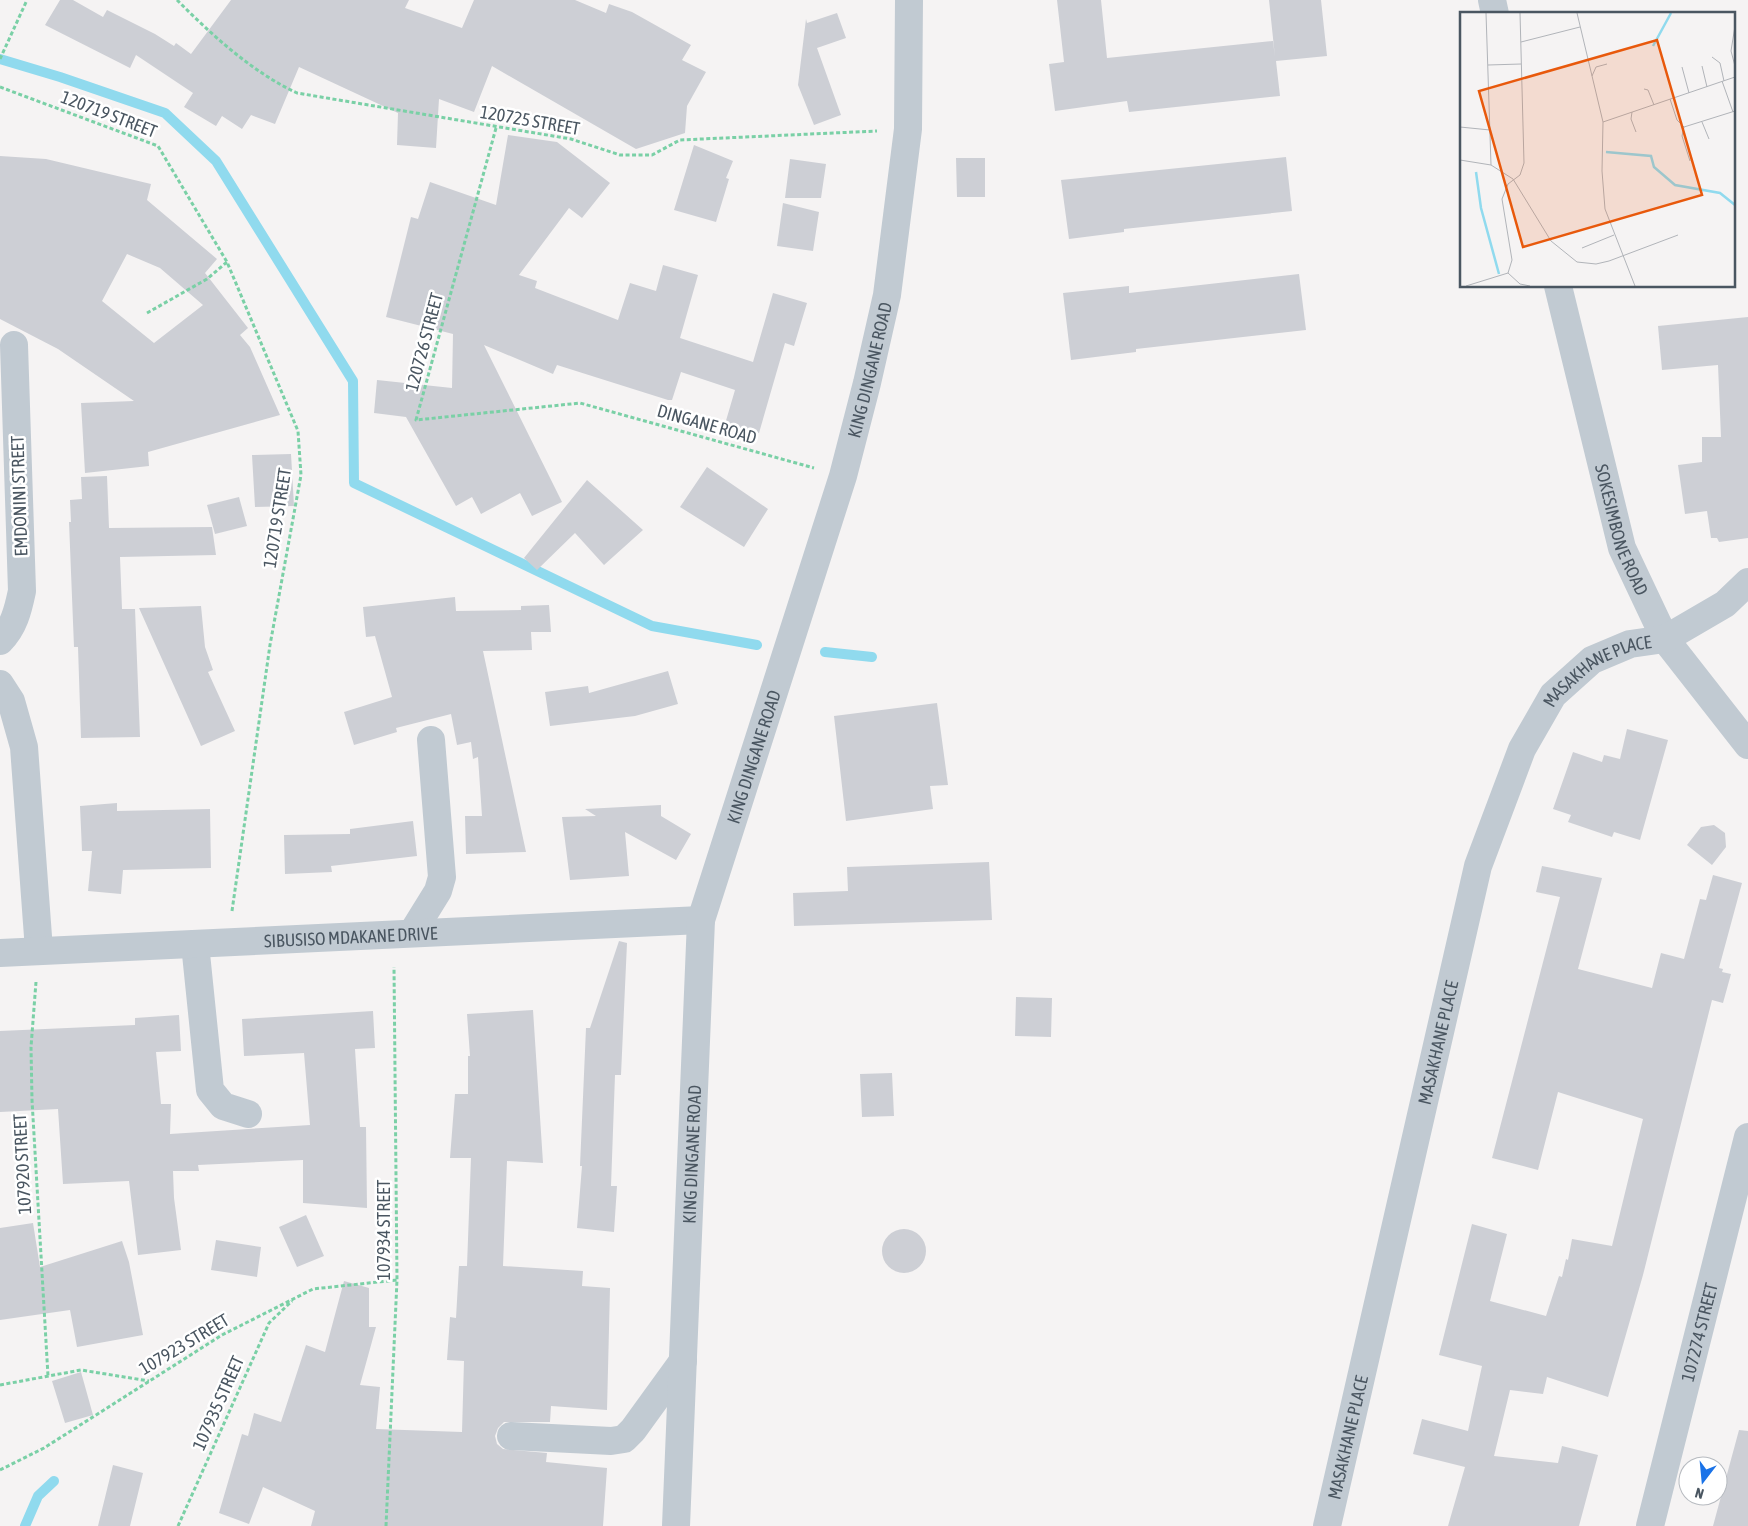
<svg xmlns="http://www.w3.org/2000/svg" width="1748" height="1526" viewBox="0 0 1748 1526" font-family="'Asap Condensed',sans-serif">
	<style>
		.lines { fill: none; stroke-linecap: round; stroke-linejoin: round }
		.stream { stroke: #90daee; stroke-width: 10 }
		.building { fill: #cdcfd5; fill-rule: evenodd }
		.path { stroke: #7ad0a6; stroke-width: 3; stroke-dasharray: 4 2.5; stroke-linecap: butt }
		.minor { stroke: #c1cad2; stroke-width: 28 }
		.tertiary { stroke: #c1cad2; stroke-width: 28 }
		.labels { text-anchor: middle; dominant-baseline: central; stroke-width: 5; stroke-linejoin: round; paint-order: stroke }
		.street-label { font-size: 18px; fill: #4a5661; stroke: #fff }
		.inset-river { fill: none; stroke: #90daee; stroke-width: 2.5 }
		.inset-road { fill: none; stroke: #b1b4b9; stroke-width: 1 }
		.view { fill: #e8590c; fill-opacity: 0.15; stroke: #e8590c; stroke-width: 2.5 }
		.inset-edge { fill: none; stroke: #4a5661; stroke-width: 2.5 }
	</style>
	<rect width="100%" height="100%" fill="#f5f3f3"/>
	<g class="lines">
		<path class="stream" d="M0,59L60,77L165,113L216,161L353,381L354,483L652,626L757,645
			M825,652L872,657
			M25,1526L38,1496L54,1481"/>
	</g>
	<path class="building" d="M60,0H73L103,17L107,10L155,34L174,46L176,43L191,54L231,0H409L405,8L462,28L474,0H575L606,13L609,4L632,12L691,45L682,60L706,72L687,106L685,133L636,149L492,66L474,112L439,99L436,148L397,145L398,113L299,67L275,124L251,115L242,129L222,116L216,126L184,107L193,93L136,55L130,68L45,25Z
		M1057,0H1101L1107,58L1273,41L1275,57L1269,0H1321L1327,56L1276,61L1280,96L1129,112L1127,101L1055,111L1049,64L1064,62Z
		M837,13L846,38L817,48L841,115L814,125L798,85L806,19L807,23Z
		M508,135L557,142L610,183L582,218L569,208L519,275L537,281L535,288L618,320L630,283L656,291L663,265L698,275L680,338L753,362L773,293L807,303L794,346L785,343L759,433L725,424L735,390L681,372L672,400H668L557,365L553,374L484,345L562,502L532,516L520,493L481,514L472,497L456,506L406,417L374,413L377,380L452,388L453,334L386,317L411,217L418,219L430,182L496,205Z
		M694,145L733,161L726,178L729,179L716,222L674,210Z
		M0,156L46,159L151,184L147,200L217,259L205,273L248,328L240,335L250,347L280,415L148,452L149,466L85,473L81,403L134,401L58,349L0,319ZM127,254L160,268L203,305L154,343L102,301Z
		M1286,157L1292,211L1124,229V232L1069,239L1061,180Z
		M956,158H985V197H957Z
		M790,159L826,164L821,198H785Z
		M783,203L819,212L813,251L777,246Z
		M1299,274L1306,330L1136,349V352L1071,360L1063,293L1129,286V293Z
		M1748,317V538L1719,542L1717,538H1711L1707,511L1685,514L1678,465L1702,462V437H1721L1718,365L1662,370L1658,326Z
		M291,454L294,506L255,507L252,455Z
		M707,467L768,509L744,547L680,507Z
		M107,476L109,528L212,527L216,555L120,557L122,609H135L140,737L81,738L78,647H74L69,522H71L70,500L82,499L81,477Z
		M587,480L643,530L604,565L575,533L537,570L524,558Z
		M239,497L247,526L215,534L207,505Z
		M455,597L456,611L521,610V606L549,605L551,632H531L532,650L483,651L526,852L466,854L465,816H482L478,757L473,759L471,742L457,745L451,714L396,728L397,732L354,745L344,712L392,697L375,636L366,637L363,607Z
		M201,606L205,647L213,670L208,672L235,731L201,746L139,608Z
		M668,671L678,704L635,716L550,726L545,692L588,686L589,693Z
		M937,703L948,785L930,786L933,809L846,821L834,716Z
		M1627,729L1668,740L1640,840L1614,832L1612,837L1568,822L1571,815L1553,809L1573,752L1602,762L1604,755L1620,759Z
		M117,803V811L210,809L211,868L123,870L121,894L88,891L92,851H82L80,806Z
		M661,805V816L691,834L676,860L625,832L629,876L570,880L562,817L596,816L585,809Z
		M413,821L417,856L331,866L332,872L285,874L284,835L350,834V829Z
		M1714,825L1725,833L1726,847L1712,865L1687,845L1701,827Z
		M989,862L992,920L794,926L793,893L848,891L847,867Z
		M1542,866L1602,878L1578,969L1652,988L1661,953L1684,959L1700,899L1706,900L1713,875L1742,883L1719,968L1723,969L1722,972L1731,974L1723,1003L1712,1000L1643,1275L1608,1397L1547,1377L1543,1394L1510,1390L1494,1456L1558,1463L1562,1446L1598,1455L1579,1526H1448L1465,1467L1413,1454L1422,1419L1468,1431L1482,1366L1439,1355L1472,1224L1507,1234L1490,1301L1546,1316L1559,1276L1562,1277L1566,1259L1568,1260L1572,1239L1612,1246L1643,1119L1558,1092L1538,1170L1492,1158L1560,897L1536,892Z
		M619,941L627,943L621,1075H615L611,1186H617L614,1232L577,1228L582,1166H580L586,1028H590Z
		M1016,997L1052,998L1051,1037L1015,1036Z
		M533,1010L543,1163L507,1161L503,1266L583,1271L582,1286L610,1288L607,1410L551,1406L550,1422H504L498,1428L495,1436L497,1444L503,1449L547,1453L546,1462L607,1468L603,1526H311L315,1511L263,1487L249,1524L219,1513L242,1434L248,1436L254,1413L281,1422L306,1345L325,1352L344,1281L369,1288V1327H376L360,1385L380,1387L376,1429L462,1432L464,1361L447,1360L450,1317L456,1318L459,1266H467L471,1158H450L455,1094H468V1056H470L467,1014Z
		M373,1011L375,1048L355,1049L360,1127H366L367,1208L303,1203V1160L198,1165L199,1171H173L174,1198L181,1250L138,1255L129,1181L63,1184L58,1109L0,1112V1031L135,1025V1018L179,1015L181,1051L156,1052L161,1104H171L170,1134L310,1125L304,1053L244,1056L242,1019Z
		M892,1073L894,1116L862,1117L860,1074Z
		M306,1215L324,1256L297,1267L279,1227Z
		M33,1223L40,1267L122,1241L129,1262L143,1335L77,1347L70,1310L0,1320V1228Z
		M882 1251a22 22 0 1 1 44 0a22 22 0 1 1-44 0Z
		M216,1240L261,1247L257,1277L211,1270Z
		M81,1372L93,1415L65,1423L52,1381Z
		M1739,1430L1748,1431V1526H1713Z
		M113,1465L143,1473L130,1526H98Z"/>
	<g class="lines">
		<path class="path" d="M177,0C212,35 252,72 297,93L571,139L620,155H652L680,140L877,131
			M0,59L27,0
			M0,87L158,146L227,262L298,431L301,475L270,645L232,911
			M496,128L416,420L580,403L814,468
			M147,313L207,279L227,262
			M36,982L31,1047L32,1100L48,1376
			M0,1385L81,1370L149,1381
			M0,1470L44,1448L222,1335L313,1289L397,1280
			M178,1526L269,1323L292,1301
			M386,1526L397,1280L394,967"/>
		<g class="minor">
			<path d="M1492,0L1495,14"/>
			<path id="s1" d="M1558,286L1622,548L1665,639L1748,745"/>
			<path d="M0,641C14,627 18,610 22,591L14,345"/>
			<path d="M0,684L11,701L24,747L39,950"/>
			<path d="M412,933L438,891L442,877L431,740"/>
			<path d="M195,944L210,1090L223,1106L248,1114"/>
			<path d="M511,1436L611,1441L624,1439L633,1430L683,1361"/>
			<path id="s2" d="M1327,1526L1478,866L1522,749L1553,695L1592,660L1630,644L1665,639L1725,604L1748,582"/>
			<path id="s3" d="M1650,1526L1748,1137"/>
		</g>
		<g class="tertiary">
			<path id="s4" d="M0,953L701,920"/>
			<path id="s5" d="M676,1526L701,920L843,476L867,383L887,295L908,129L909,0"/>
		</g>
	</g>
	<g class="labels">
		<g class="street-label">
			<text transform="translate(109 114) rotate(21)">120719 STREET</text>
			<text transform="translate(530 120) rotate(10)">120725 STREET</text>
			<text transform="translate(424 342) rotate(-75)">120726 STREET</text>
			<text stroke="none"><textPath href="#s5" startOffset="1182">KING DINGANE ROAD</textPath></text>
			<text transform="translate(707 424) rotate(16)">DINGANE ROAD</text>
			<text transform="translate(19 496) rotate(-92)">EMDONINI STREET</text>
			<text transform="translate(277 518) rotate(-81)">120719 STREET</text>
			<text stroke="none"><textPath href="#s1" startOffset="252">SOKESIMBONE ROAD</textPath></text>
			<text stroke="none"><textPath href="#s2" startOffset="916">MASAKHANE PLACE</textPath></text>
			<text stroke="none"><textPath href="#s5" startOffset="778">KING DINGANE ROAD</textPath></text>
			<text stroke="none"><textPath href="#s4" startOffset="351">SIBUSISO MDAKANE DRIVE</textPath></text>
			<text stroke="none"><textPath href="#s2" startOffset="496">MASAKHANE PLACE</textPath></text>
			<text stroke="none"><textPath href="#s5" startOffset="372">KING DINGANE ROAD</textPath></text>
			<text transform="translate(22 1164) rotate(-93)">107920 STREET</text>
			<text transform="translate(383 1230) rotate(-90)">107934 STREET</text>
			<text stroke="none"><textPath href="#s3" startOffset="200">107274 STREET</textPath></text>
			<text transform="translate(184 1344) rotate(-31)">107923 STREET</text>
			<text transform="translate(218 1403) rotate(-66)">107935 STREET</text>
			<text stroke="none"><textPath href="#s2" startOffset="91">MASAKHANE PLACE</textPath></text>
		</g>
	</g>
	<g transform="translate(1460 12)">
		<rect width="275" height="275" fill="#f5f3f3"/>
		<path class="inset-river" d="M193,34L211,1M146,140L191,144L194,155L215,173L260,181L275,193M16,160L21,196L39,262"/>
		<path class="inset-road" d="M26,1L31,153M117,1L143,110L142,159L145,197L175,274M275,14L271,39L275,54M61,30L120,15M252,45L260,51L264,69M28,53L61,52M242,54L247,75M222,55L229,81M132,64L136,55L147,52M262,69L273,100M184,77L188,78L194,93M210,87L217,108L224,115L275,99M172,100L171,107L176,120M143,110L275,65M242,110L249,127M0,115L30,118M224,115L222,124L230,149M0,148L31,153L53,167L91,229L117,250L136,252L149,249L218,223M122,236L154,223M48,261L60,272L70,274M6,274L48,261L52,248L42,187L48,172L60,163L64,151L60,1"/>
		<path class="view" d="M197,28L242,183L63,235L19,79Z"/>
		<rect width="275" height="275" class="inset-edge"/>
	</g>
	<g transform="translate(1703 1481) rotate(196)"><circle r="24" fill="#ffffff" stroke="#b7bbc0"/>
	<path d="M0-4L9 19L0 12L-9 19Z" fill="#1a73e8"/>
	<text y="-8" font-size="14" font-weight="bold" text-anchor="middle" fill="#4a5661">N</text>
	</g>
</svg>
